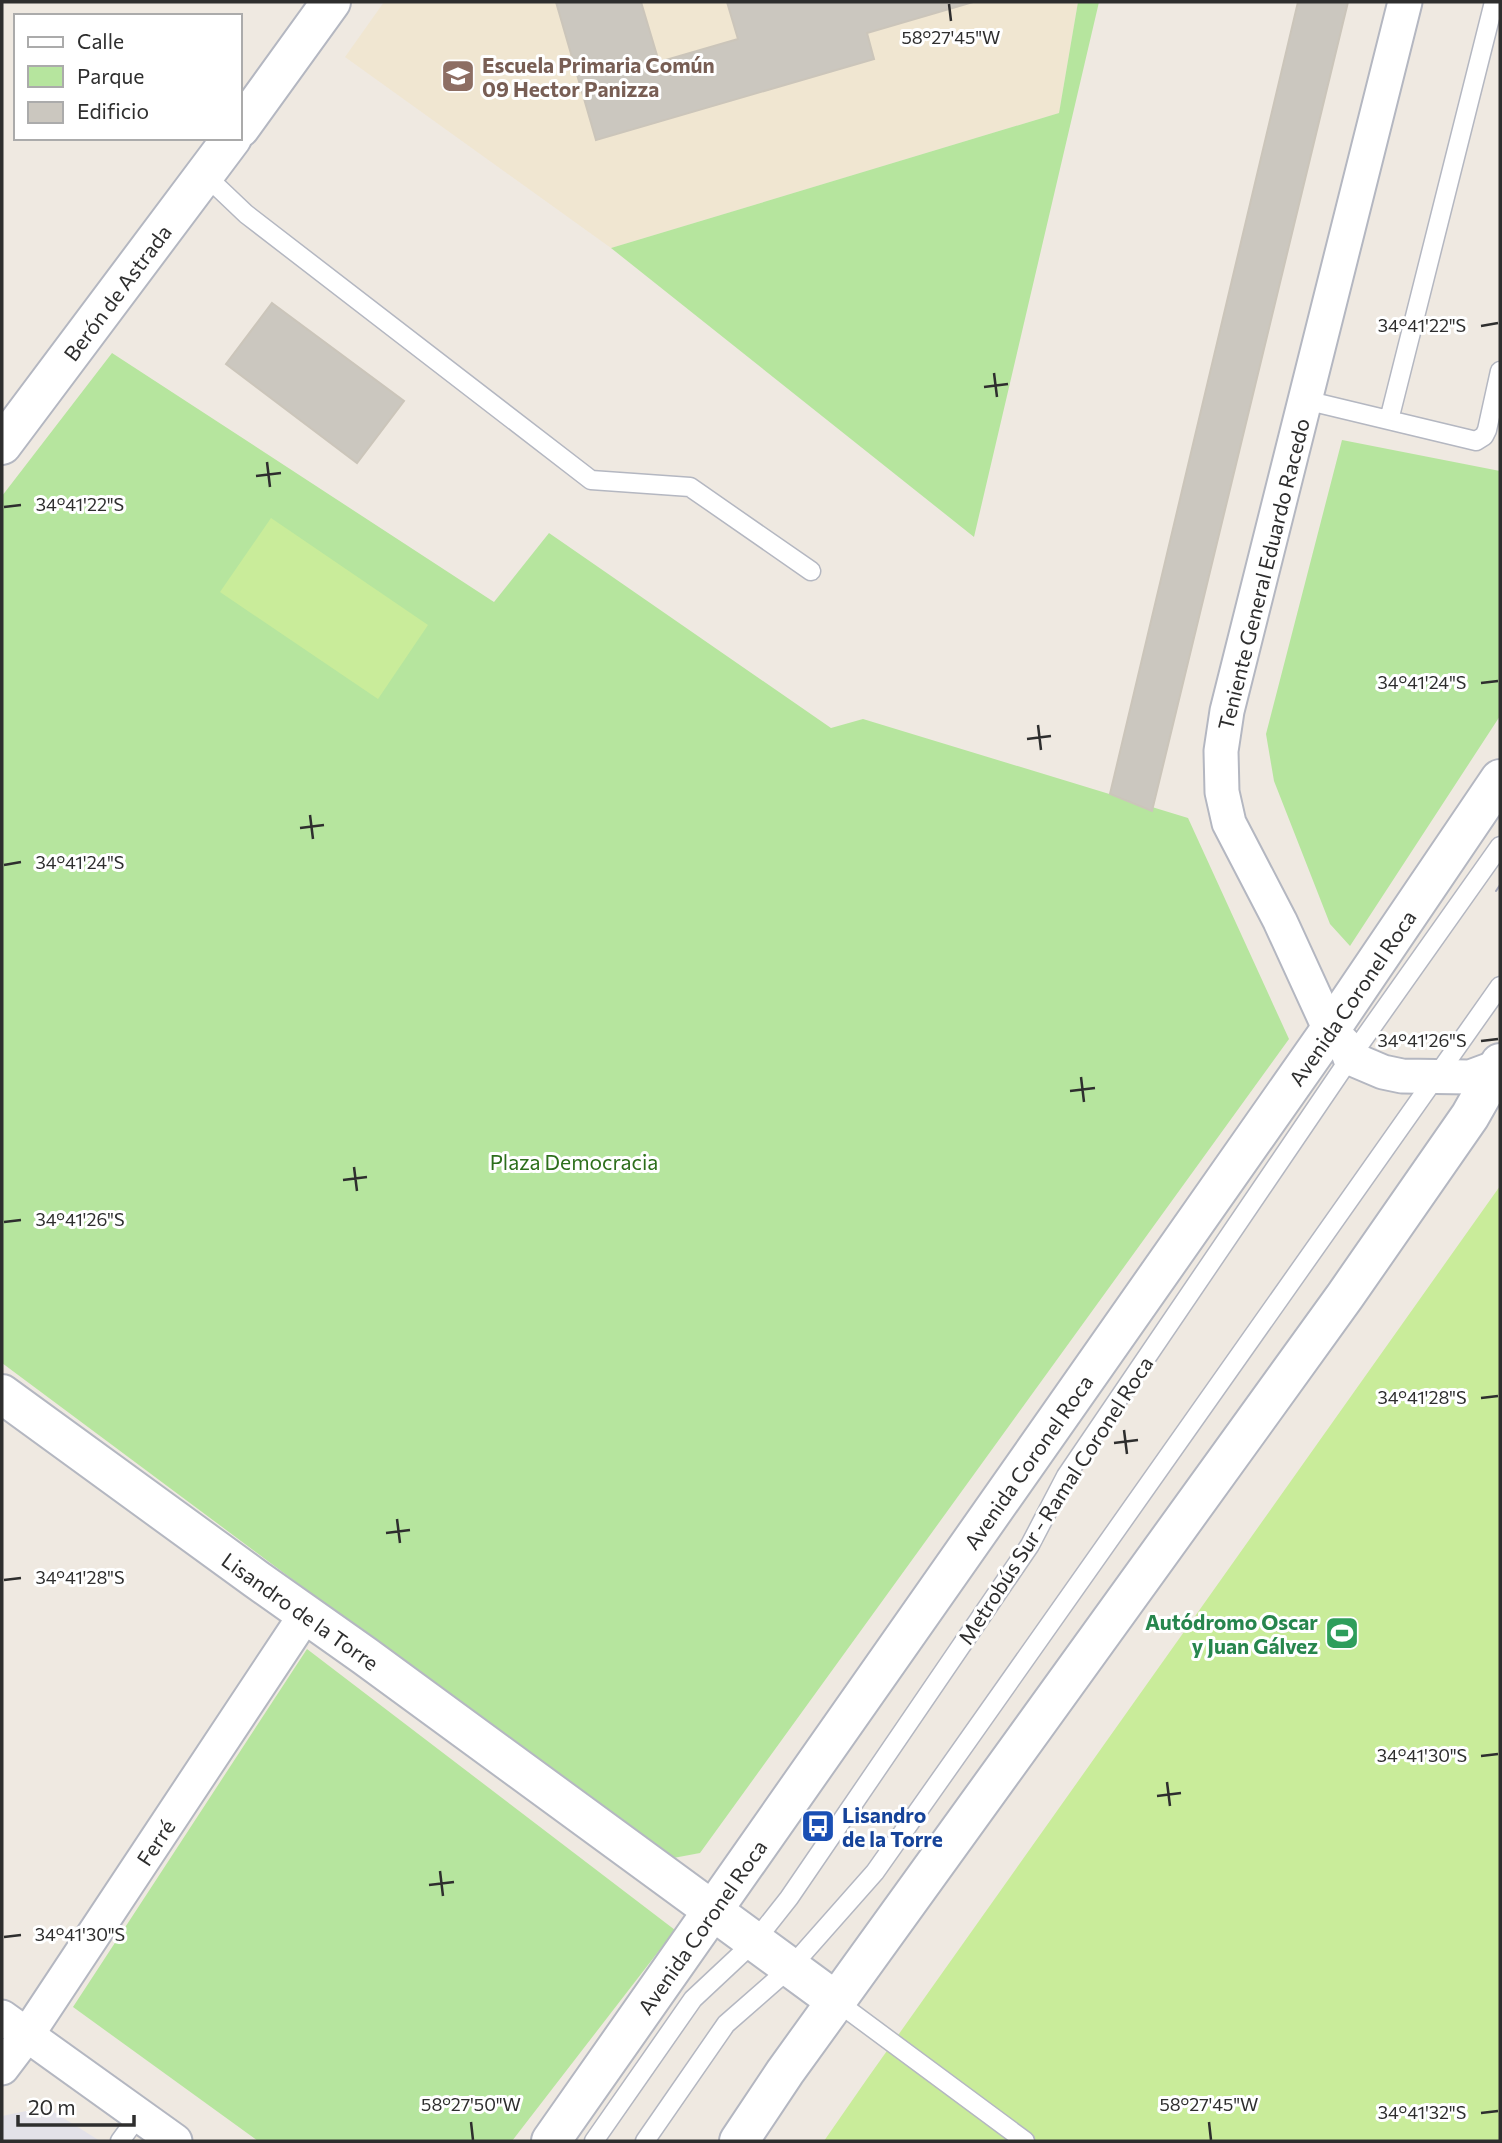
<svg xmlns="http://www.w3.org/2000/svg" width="1502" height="2143" viewBox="0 0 1502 2143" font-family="Commissioner,sans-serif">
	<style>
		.industrial { fill: #e3e1e8 }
		.education { fill: #f0e6d1 }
		.green { fill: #b6e59e }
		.pitch { fill: #c9ec9a }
		.building { fill: #cbc7bf; stroke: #cbc5ba; stroke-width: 2 }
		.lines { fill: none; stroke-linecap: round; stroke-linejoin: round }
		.lane-casing { stroke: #b4b7c1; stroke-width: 21 }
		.street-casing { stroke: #b4b7c1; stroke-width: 37 }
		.secondary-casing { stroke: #b4b7c1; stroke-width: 42 }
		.lane { stroke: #fff; stroke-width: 18 }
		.street { stroke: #fff; stroke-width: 33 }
		.secondary { stroke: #fff; stroke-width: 38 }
		.tram { stroke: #a3a6b8; stroke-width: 2 }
		.ticks { fill: none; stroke: #2e2e2e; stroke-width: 2.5 }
		.labels { text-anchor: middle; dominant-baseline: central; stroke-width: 6; stroke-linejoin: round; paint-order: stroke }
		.education-label { font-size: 21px; font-weight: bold; fill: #785e54; stroke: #fff; text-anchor: start }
		.street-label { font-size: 21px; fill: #2e2e2e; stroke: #fff }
		.park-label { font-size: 21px; fill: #2c6e1b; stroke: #fff }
		.leisure-label { font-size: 21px; font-weight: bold; fill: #27864d; stroke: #fff; text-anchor: end }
		.transit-label { font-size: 21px; font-weight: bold; fill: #164399; stroke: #fff; text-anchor: start }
		.ticks-label { font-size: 18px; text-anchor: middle; fill: #2e2e2e; stroke: #fff; stroke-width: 6; stroke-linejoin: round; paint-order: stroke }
	</style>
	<rect width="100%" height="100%" fill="#efe9e1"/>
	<path class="industrial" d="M46,2107L100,2141H2V2116Z"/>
	<path class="education" d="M384,2H1078L1059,113L611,248L345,57Z"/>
	<path class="green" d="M1078,2H1099L974,537L611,248L1059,113Z
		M112,353L494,602L549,533L831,728L863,719L1188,818L1289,1039L700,1853L668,1859L2,1363V496Z
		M1342,440L1500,471V716L1350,946L1330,924L1274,781L1266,734Z
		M307,1649L675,1930L512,2141H258L73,2007Z"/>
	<path class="pitch" d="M271,518L428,625L378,699L220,592Z
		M1500,1186V2141H824L867,2079Z"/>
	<path class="building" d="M556,2H641L659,62L738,39L727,2H973L867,33L874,59L596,140Z
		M1298,2H1348L1152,811L1110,794Z
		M272,303L404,401L357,463L226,364Z"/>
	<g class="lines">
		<g class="lane-casing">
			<path id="lane" d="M205,175L246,214L591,480L690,487L811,571
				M1305,400L1476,441L1484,436L1487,430L1500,371
				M1389,420L1494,2
				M836,2001L1025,2141
				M120,2141L139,2115
				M594,2141L693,1999L755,1941L789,1898L1030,1545L1066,1476L1350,1058L1500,846
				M645,2141L726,2024L791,1967L875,1872L1500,986"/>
		</g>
		<g class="street-casing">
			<g id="street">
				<path d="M1405,2L1227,711L1221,751L1222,792L1229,823L1280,921L1330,1030L1345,1045L1350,1058L1383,1072L1402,1076L1470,1077L1497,1067"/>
				<path d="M2,2017L175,2141"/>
				<path id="s1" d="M2,2068L27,2035L306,1614"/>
			</g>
		</g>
		<g class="secondary-casing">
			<g id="secondary">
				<path d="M240,128L331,2"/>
				<path id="s2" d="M2,445L232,138"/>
				<path id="s3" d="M2,1394L256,1579L365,1656L836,2001"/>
				<path id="s4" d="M551,2141L1330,1030L1500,779"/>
				<path d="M739,2141L785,2072L1345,1296L1470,1116L1500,1063"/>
			</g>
		</g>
		<use href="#lane" class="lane"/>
		<use href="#street" class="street"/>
		<use href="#secondary" class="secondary"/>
		<path class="tram" d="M1496,891L1500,885"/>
	</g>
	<path class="ticks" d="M949,4L951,21M1481,326L1498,323M994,373L997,397M984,387L1008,384M267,462L270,487M256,476L281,473M4,507L21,505M1481,683L1498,681M1038,725L1041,750M1027,739L1051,736M310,815L313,839M300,828L324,825M4,865L21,862M1481,1041L1498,1039M1081,1077L1084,1102M1070,1091L1095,1088M354,1167L357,1191M343,1180L367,1177M4,1222L21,1220M1481,1398L1498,1396M1124,1430L1127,1454M1114,1443L1138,1440M397,1519L400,1543M386,1533L410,1530M4,1580L21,1578M1481,1756L1498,1754M1167,1782L1170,1806M1157,1796L1181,1793M440,1871L443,1896M429,1885L454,1882M4,1937L21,1935M1481,2113L1498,2111M471,2122L473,2140M1209,2122L1211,2140"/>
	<defs>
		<g id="school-square" transform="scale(1.75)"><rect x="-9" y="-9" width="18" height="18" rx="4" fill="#8d6e63" stroke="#fff"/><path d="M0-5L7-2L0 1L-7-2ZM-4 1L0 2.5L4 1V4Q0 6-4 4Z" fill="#fff"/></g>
		<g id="stadium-square" transform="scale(1.75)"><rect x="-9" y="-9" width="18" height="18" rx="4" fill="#2e9e5b" stroke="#fff"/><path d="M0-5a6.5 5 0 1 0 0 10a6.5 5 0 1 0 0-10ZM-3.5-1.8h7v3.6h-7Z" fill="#fff"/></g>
		<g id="bus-square" transform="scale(1.75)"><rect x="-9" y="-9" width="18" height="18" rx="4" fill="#1a4fb4" stroke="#fff"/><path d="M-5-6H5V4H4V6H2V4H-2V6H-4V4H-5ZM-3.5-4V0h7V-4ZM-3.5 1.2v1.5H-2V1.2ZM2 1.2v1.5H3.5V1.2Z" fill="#fff"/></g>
	</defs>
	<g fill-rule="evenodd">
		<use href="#school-square" x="458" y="76"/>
		<use href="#stadium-square" x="1342" y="1633"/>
		<use href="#bus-square" x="818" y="1826"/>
	</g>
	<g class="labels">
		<g class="education-label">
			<text x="482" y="64">Escuela Primaria Común<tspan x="482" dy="24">09 Hector Panizza</tspan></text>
		</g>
		<g class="street-label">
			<text stroke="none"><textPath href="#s2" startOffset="191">Berón de Astrada</textPath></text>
			<text transform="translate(1263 574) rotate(-76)">Teniente General Eduardo Racedo</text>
			<text stroke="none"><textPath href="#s4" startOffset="1396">Avenida Coronel Roca</textPath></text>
			<text stroke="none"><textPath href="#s4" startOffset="830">Avenida Coronel Roca</textPath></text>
			<text transform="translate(1055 1500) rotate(-57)">Metrobús Sur - Ramal Coronel Roca</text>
			<text stroke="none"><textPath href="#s3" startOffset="369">Lisandro de la Torre</textPath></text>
			<text stroke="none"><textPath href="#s1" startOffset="273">Ferré</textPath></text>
			<text stroke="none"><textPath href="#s4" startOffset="262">Avenida Coronel Roca</textPath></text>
		</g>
		<g class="park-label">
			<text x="574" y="1161">Plaza Democracia</text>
		</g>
		<g class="leisure-label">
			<text x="1318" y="1621">Autódromo Oscar<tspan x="1318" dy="24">y Juan Gálvez</tspan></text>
		</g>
		<g class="transit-label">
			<text x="842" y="1814">Lisandro<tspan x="842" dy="24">de la Torre</tspan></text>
		</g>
	</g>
	<g class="ticks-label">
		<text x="951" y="44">58°27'45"W</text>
		<text x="1422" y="332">34°41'22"S</text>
		<text x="80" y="511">34°41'22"S</text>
		<text x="1422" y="689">34°41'24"S</text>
		<text x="80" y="869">34°41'24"S</text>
		<text x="1422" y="1047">34°41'26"S</text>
		<text x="80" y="1226">34°41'26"S</text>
		<text x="1422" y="1404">34°41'28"S</text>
		<text x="80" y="1584">34°41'28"S</text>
		<text x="1422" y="1762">34°41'30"S</text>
		<text x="80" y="1941">34°41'30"S</text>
		<text x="471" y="2111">58°27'50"W</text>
		<text x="1209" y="2111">58°27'45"W</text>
		<text x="1422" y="2119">34°41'32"S</text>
	</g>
	<rect width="1502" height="2143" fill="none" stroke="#2e2e2e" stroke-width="7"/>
	<rect x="14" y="14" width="228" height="126" fill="#ffffff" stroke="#ababab" stroke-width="2"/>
	<rect x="28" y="37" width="35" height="10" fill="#ffffff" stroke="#ababab" stroke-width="2"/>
	<text x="77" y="49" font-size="21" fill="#2e2e2e">Calle</text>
	<rect x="28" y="66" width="35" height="21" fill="#b6e59e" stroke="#ababab" stroke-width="2"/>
	<text x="77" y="84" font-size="21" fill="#2e2e2e">Parque</text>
	<rect x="28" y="102" width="35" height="21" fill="#cbc7bf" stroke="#ababab" stroke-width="2"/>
	<text x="77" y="119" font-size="21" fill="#2e2e2e">Edificio</text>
	<path d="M18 2115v10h116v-10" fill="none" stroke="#2e2e2e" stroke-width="3.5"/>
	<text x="28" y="2115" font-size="21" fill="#2e2e2e" stroke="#ffffff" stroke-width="5" paint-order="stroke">20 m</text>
</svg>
